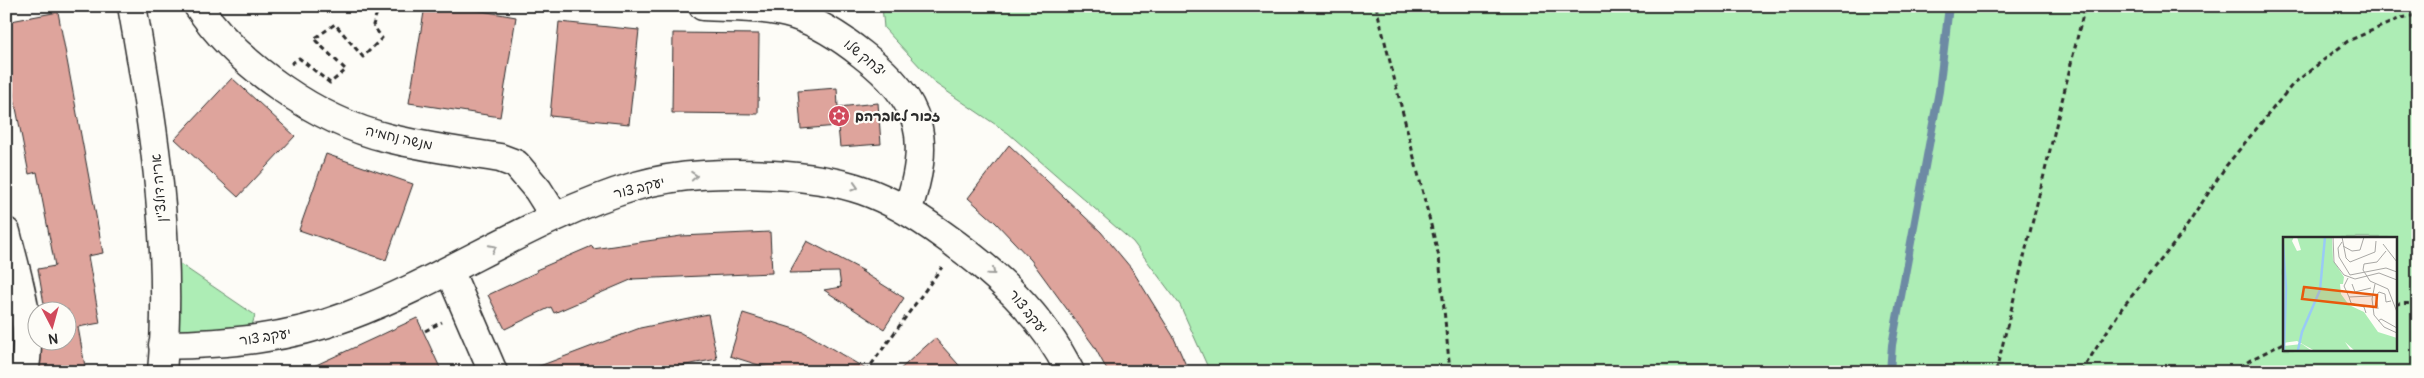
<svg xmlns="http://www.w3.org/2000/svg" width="2424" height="378" viewBox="0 0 2424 378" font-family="Pangolin,'Playpen Sans Hebrew',sans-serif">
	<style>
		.green { fill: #adedb5; stroke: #6c8c70; fill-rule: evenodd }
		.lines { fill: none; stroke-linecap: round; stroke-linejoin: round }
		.stream { stroke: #6d8aa4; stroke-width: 8 }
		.building { fill: #dea49c; stroke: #2b2b2b }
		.minor-casing { stroke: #2b2b2b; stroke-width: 31 }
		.path { stroke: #2b2b2b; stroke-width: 3; stroke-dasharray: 5 4; stroke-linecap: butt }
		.minor { stroke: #fdfcf7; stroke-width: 28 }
		.oneway { stroke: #9e9e9b }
		.labels { text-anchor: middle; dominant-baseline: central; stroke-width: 4.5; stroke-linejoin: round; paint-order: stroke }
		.street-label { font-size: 14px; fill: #2b2b2b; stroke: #fdfcf7 }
		.poi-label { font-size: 14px; font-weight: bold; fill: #2b2b2b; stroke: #fdfcf7; text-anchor: start }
		.inset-river { fill: none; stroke: #99caf5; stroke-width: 2.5 }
		.inset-road { fill: none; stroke: #a9a8a5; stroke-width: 1 }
		.view { fill: #e8590c; fill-opacity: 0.15; stroke: #e8590c; stroke-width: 2.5 }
		.inset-edge { fill: none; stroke: #2b2b2b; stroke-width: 2.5 }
	</style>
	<rect width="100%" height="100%" fill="#fdfcf7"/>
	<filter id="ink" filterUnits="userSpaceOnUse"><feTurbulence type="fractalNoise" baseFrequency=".02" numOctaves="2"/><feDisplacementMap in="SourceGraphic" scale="10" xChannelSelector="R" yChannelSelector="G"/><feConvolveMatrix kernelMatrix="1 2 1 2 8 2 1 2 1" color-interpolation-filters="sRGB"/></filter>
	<g filter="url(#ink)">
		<path class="green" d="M882,6H2418V372H1210L1180,305L1133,242L1008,133L936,84L884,28ZM2284,238H2395V349H2284Z
			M177,262L255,315L251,329L175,337Z"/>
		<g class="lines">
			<path class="stream" d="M1890,372L1892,345L1939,91L1949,6"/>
		</g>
		<path class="building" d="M425,6H453L516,17L500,117L409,103Z
			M58,12L103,253L88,256L100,323L78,327L86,372H40L42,340H68V310H45L38,269L55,266L37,172L29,174L6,57V22Z
			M559,22L639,30L629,124L550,116Z
			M673,33L759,34L758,114L672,113Z
			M232,78L295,136L238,197L175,139Z
			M837,88L838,107L878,103L881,144L840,147L838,126L801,129L798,91Z
			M1009,145L1101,232L1131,268L1173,336L1189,372H1108L1094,346L1031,260L995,222L968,198Z
			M326,154L413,184L386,260L299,230Z
			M770,232L772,273L632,279H633L554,313L551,307L505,329L488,295L537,272L536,270L592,246L593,249L681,236Z
			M807,241L864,271H861L904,298L884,329L824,290L841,287L839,272L789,273Z
			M743,313L804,332L871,372H781L730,356Z
			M708,314L717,359L650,372H529V370L640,328Z
			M417,318L442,372H301L379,336Z
			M935,338L965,372H897Z"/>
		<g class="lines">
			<g class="minor-casing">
				<path id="minor" d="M132,6C154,127 173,249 162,372
					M198,6C238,66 318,121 388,138C424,147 463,152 500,158L516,164L538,190L555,217
					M703,6C732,8 766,6 794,15C819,23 843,39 863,55C923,101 932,140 907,211
					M6,232C17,277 34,325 24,372
					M449,270L493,372
					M163,345C227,344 288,339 348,316C447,279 535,216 636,186C680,173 728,173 773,175C845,179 884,192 943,235C994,271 1042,314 1070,372"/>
			</g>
			<path class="path" d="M1376,6L1439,257L1450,372
				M291,64L299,58L330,83L346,70L314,39L335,24L363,57L382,38L373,25L379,6
				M2395,304L2418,303
				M425,331L442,322
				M866,372L942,267
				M1996,372L2085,6
				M2081,372L2122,308L2181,235L2226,166L2293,84L2348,41L2401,18L2418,15
				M2232,372L2252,359L2284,343"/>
			<use href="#minor" class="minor"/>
		</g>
		<defs><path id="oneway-chevron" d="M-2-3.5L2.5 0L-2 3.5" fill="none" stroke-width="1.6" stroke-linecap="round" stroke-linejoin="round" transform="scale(1.25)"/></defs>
		<g class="oneway">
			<use href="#oneway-chevron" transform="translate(694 176) rotate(-4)"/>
			<use href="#oneway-chevron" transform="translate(855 187) rotate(17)"/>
			<use href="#oneway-chevron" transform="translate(493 248) rotate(-27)"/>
			<use href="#oneway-chevron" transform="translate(992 272) rotate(39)"/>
		</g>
	</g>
	<defs>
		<g id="synagogue-disc" transform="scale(1.125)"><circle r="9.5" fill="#d1495b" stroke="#fdfcf7"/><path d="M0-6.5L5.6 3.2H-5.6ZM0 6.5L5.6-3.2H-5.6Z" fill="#fff"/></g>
	</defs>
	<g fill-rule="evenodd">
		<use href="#synagogue-disc" x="839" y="116"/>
	</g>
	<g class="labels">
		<g class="street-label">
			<text transform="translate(865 58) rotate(40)">יצחק שלו</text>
			<text transform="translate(399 138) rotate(13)">מנשה נחמיה</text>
			<text transform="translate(159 188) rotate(-95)">אריה דולצ'ין</text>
			<text transform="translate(639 188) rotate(-14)">יעקב צור</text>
			<text transform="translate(1028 312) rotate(51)">יעקב צור</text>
			<text transform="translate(265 337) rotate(-9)">יעקב צור</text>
		</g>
		<g class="poi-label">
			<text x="855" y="116">זכור לאברהם</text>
		</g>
	</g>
	<g transform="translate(2283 237)">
		<rect width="114" height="114" fill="#fdfcf7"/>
		<path d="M0,0H11L9,4L14,14L18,13L14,0H49L50,23L61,40L60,47H57L58,57L66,68L81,75L95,95L114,101V114H72L62,105L68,114H32L14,104L0,106ZM19,107L29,114H0V109Z" fill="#adedb5"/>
		<path class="inset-river" d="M0,7L3,51L1,114M15,113L19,95L37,53L42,0"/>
		<path class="inset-road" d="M50,0L51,25L61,38L72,42L96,36L114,43M59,0L63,21L67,25L92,15L93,4M59,5L55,11L56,20L67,38L103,31L114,35M100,7L114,25M60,9L69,14L77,13L81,0M80,33L87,44L105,52L114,75M80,33L81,27L94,25L103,14M65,41L61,49L66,60L89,59M69,47L72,55L88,51M92,47L89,62L91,78L101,90L114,96M66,60L68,66L81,70L83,76M95,72L93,59L96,55L102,57L103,65L108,64M95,84L98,82L114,91"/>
		<path class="view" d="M21,50L94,58L93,70L19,62Z"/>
		<rect width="114" height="114" class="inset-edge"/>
	</g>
	<rect width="2424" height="378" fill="none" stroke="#fdfcf7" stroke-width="25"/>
	<rect x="12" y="12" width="2399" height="353" fill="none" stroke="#2b2b2b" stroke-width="2" filter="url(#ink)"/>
	<g transform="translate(52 326) rotate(174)"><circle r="24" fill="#fdfcf7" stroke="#a9a8a5"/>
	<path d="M0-4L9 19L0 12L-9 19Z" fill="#d1495b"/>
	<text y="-8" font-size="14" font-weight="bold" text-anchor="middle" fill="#2b2b2b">N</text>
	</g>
</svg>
